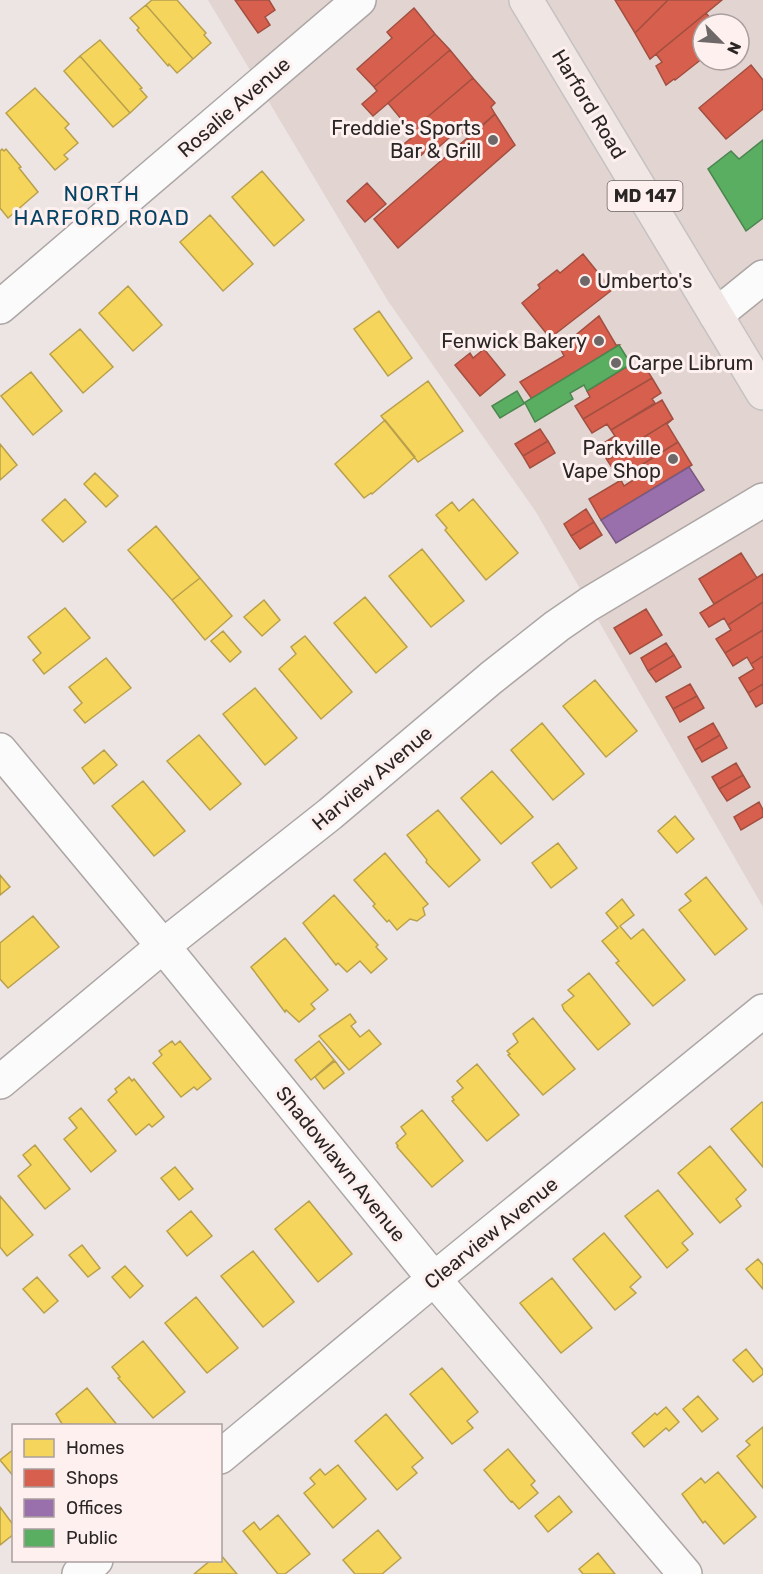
<svg xmlns="http://www.w3.org/2000/svg" width="763" height="1574" viewBox="0 0 763 1574" font-family="Rubik,sans-serif">
	<style>
		.built { fill: #e2d4d1; fill-rule: evenodd }
		.homes { fill: #f6d55c; stroke: #b9a04c; stroke-width: 1.5 }
		.shops { fill: #d6604d; stroke: #a24f41; stroke-width: 1.5 }
		.offices { fill: #9970ab; stroke: #785a83; stroke-width: 1.5 }
		.public { fill: #5aae61; stroke: #4c854f; stroke-width: 1.5 }
		.lines { fill: none; stroke-linecap: round; stroke-linejoin: round }
		.minor-casing { stroke: #aca6a5; stroke-width: 36 }
		.primary-casing { stroke: #c5c2c2; stroke-width: 36 }
		.minor { stroke: #fcfbfb; stroke-width: 33 }
		.primary { stroke: #f0e6e4; stroke-width: 33 }
		.poi-dot { fill: #6e6968; stroke: #fdf0ee; stroke-width: 2 }
		.labels { text-anchor: middle; dominant-baseline: central; stroke-width: 6; stroke-linejoin: round; paint-order: stroke }
		.shield { fill: #fdf0ee; stroke: #696361; stroke-width: 1.5 }
		.shield-label { font-size: 18px; font-weight: bold; fill: #2a2625 }
		.street-label { font-size: 20px; fill: #2a2625; stroke: #fdf0ee }
		.poi-label { font-size: 20px; fill: #2a2625; stroke: #fdf0ee; text-anchor: end }
		.neighbourhood-label { font-size: 21px; letter-spacing: 1.5px; fill: #054263; stroke: #fdf0ee }
	</style>
	<rect width="100%" height="100%" fill="#ece5e4"/>
	<path class="built" d="M208,0H763V907L536,512L388,301ZM703,24H739V60H703Z"/>
	<path class="homes" d="M152,0H177L206,33L204,35L211,43L193,59L146,5Z
		M146,5L193,59L177,73L169,64L168,66L137,30L139,28L130,18Z
		M100,40L142,88L140,89L147,97L130,113L80,56Z
		M80,56L130,113L113,127L64,71Z
		M35,88L69,124L65,128L78,143L64,155L68,159L55,170L6,113Z
		M2,149L4,151L6,149L21,167L19,168L38,192L8,218L0,208V151Z
		M262,171L304,220L274,246L232,197Z
		M210,215L253,264L223,291L180,242Z
		M128,286L162,325L133,351L99,313Z
		M379,311L412,358L388,376L354,329Z
		M80,329L113,367L83,393L50,354Z
		M31,372L62,411L33,435L1,396Z
		M428,381L463,431L418,462L381,416Z
		M385,420L415,457L372,494L371,493L364,498L335,464Z
		M0,444L17,465L0,480Z
		M95,473L118,496L106,507L84,484Z
		M65,499L86,522L63,542L42,520Z
		M473,499L518,553L486,580L445,530L447,528L436,515L452,502L459,511Z
		M156,526L200,578L172,600L128,550Z
		M422,549L464,601L431,627L389,576Z
		M200,578L232,616L205,640L172,600Z
		M365,597L407,647L376,673L334,623Z
		M264,600L280,620L262,636L244,617Z
		M65,608L90,638L44,674L33,660L41,653L28,637Z
		M223,631L241,652L230,662L211,641Z
		M305,636L352,692L321,719L279,669L296,654L291,647Z
		M106,658L131,688L85,723L74,710L82,703L69,687Z
		M595,680L637,731L606,757L563,706Z
		M255,688L297,738L265,765L223,714Z
		M542,723L584,774L553,800L511,750Z
		M199,735L241,784L210,810L167,761Z
		M104,750L117,765L94,784L82,768Z
		M492,771L533,817L501,844L461,798Z
		M143,781L185,831L154,856L112,806Z
		M438,810L480,860L449,887L426,862L427,860L407,835Z
		M675,816L694,839L677,853L658,831Z
		M558,843L577,868L551,888L532,863Z
		M385,853L428,904L423,908L425,915L417,921L410,919L397,930L389,920L387,922L373,906L375,904L354,880Z
		M0,875L10,887L0,895Z
		M706,877L747,929L715,955L679,910L691,901L685,894Z
		M334,895L378,945L376,947L387,959L371,973L360,961L347,972L338,963L336,965L303,923Z
		M622,899L634,915L620,926L631,939L643,929L685,980L653,1006L616,963L619,961L602,941L618,928L606,913Z
		M33,916L59,947L8,988L0,979V943Z
		M285,938L328,990L311,1004L315,1009L299,1022L286,1010L285,1012L251,967Z
		M589,973L630,1024L598,1050L564,1010L562,1005L574,996L568,990Z
		M350,1014L356,1022L351,1026L360,1037L369,1030L381,1044L349,1070L319,1036Z
		M533,1018L575,1069L543,1095L508,1055L510,1054L507,1051L518,1042L513,1034Z
		M172,1041L175,1045L180,1041L211,1079L197,1090L194,1087L181,1097L153,1063L162,1055L159,1051Z
		M319,1041L334,1060L311,1080L295,1060Z
		M335,1061L344,1073L324,1089L315,1077Z
		M477,1064L519,1115L487,1141L452,1101L454,1100L452,1097L463,1088L457,1081Z
		M129,1077L132,1081L134,1079L164,1117L152,1127L149,1124L136,1135L108,1100L117,1092L115,1089Z
		M762,1102L763,1103V1167L731,1129Z
		M81,1108L116,1151L91,1172L64,1139L77,1128L69,1118Z
		M422,1110L463,1161L432,1187L397,1147L398,1146L396,1143L406,1134L401,1127Z
		M35,1145L70,1189L45,1209L18,1176L31,1165L23,1155Z
		M710,1146L746,1190L736,1199L741,1206L720,1223L678,1173Z
		M175,1167L193,1189L179,1200L161,1178Z
		M658,1190L693,1234L682,1243L688,1250L667,1268L625,1216Z
		M0,1196L33,1235L7,1256L0,1247Z
		M309,1201L352,1254L318,1282L275,1229Z
		M191,1211L212,1236L187,1256L167,1231Z
		M604,1233L641,1277L630,1287L636,1293L615,1310L573,1259Z
		M82,1245L100,1268L88,1277L69,1255Z
		M253,1251L294,1302L263,1327L221,1276Z
		M758,1259L763,1265V1289L746,1269Z
		M125,1266L143,1286L130,1298L112,1277Z
		M37,1277L58,1301L44,1313L23,1289Z
		M552,1278L592,1328L561,1353L520,1303Z
		M196,1297L238,1348L207,1373L165,1323Z
		M143,1341L185,1392L153,1418L118,1378L120,1377L112,1367Z
		M746,1349L763,1370V1374L753,1382L733,1360Z
		M442,1368L478,1412L467,1421L473,1428L452,1444L410,1394Z
		M87,1388L118,1426L62,1424L56,1414Z
		M698,1396L718,1419L702,1432L683,1409Z
		M666,1407L679,1422L669,1431L666,1428L644,1447L632,1433L655,1413L657,1415Z
		M386,1414L423,1458L412,1467L417,1473L397,1490L355,1441Z
		M763,1427V1488L737,1456L750,1445L746,1441Z
		M14,1449V1477L0,1460Z
		M508,1449L535,1481L531,1485L538,1493L519,1509L512,1501L511,1502L484,1470Z
		M338,1465L366,1499L333,1528L304,1493L315,1484L310,1478L320,1469L325,1475Z
		M718,1472L756,1517L724,1544L705,1521L703,1523L682,1494L701,1478L705,1483Z
		M559,1496L572,1512L548,1532L535,1516Z
		M0,1507L14,1526V1534L0,1545Z
		M278,1515L310,1554L285,1574H278L243,1531L254,1522L260,1530Z
		M378,1530L401,1558L382,1574H355L343,1560Z
		M598,1553L615,1574H583L579,1569Z
		M220,1554L237,1574H194L211,1560H220Z"/>
	<path class="shops" d="M235,0H269L275,10L265,17L270,25L258,33Z
		M615,0H668L635,33Z
		M668,0H722L650,59L635,33Z
		M414,8L435,34L374,87L357,69L392,38L387,32Z
		M706,13L715,24H703V58L675,80L674,79L666,85L656,66L662,62L656,54Z
		M435,34L450,50L373,116L362,104L377,91L374,87Z
		M450,50L473,78L411,131L388,103Z
		M751,65L763,80V109L726,139L699,108Z
		M473,78L495,103L491,107L495,114L468,139L459,129L431,154L427,150L416,160L404,144L415,135L411,131Z
		M495,114L515,145L398,248L374,219Z
		M367,183L386,204L365,222L347,201Z
		M583,254L612,290L550,338L522,303L540,288L538,285L557,270L560,273Z
		M599,316L616,345H619L532,399L520,382L564,356L560,348Z
		M484,349L505,375L480,396L455,365L470,353L473,358Z
		M631,364L635,370L644,365L652,378L583,419L575,406L590,397L587,391Z
		M652,378L661,393L652,399L655,403L611,430L607,424L592,433L583,419Z
		M662,400L673,419L607,460L599,446L615,436L611,430Z
		M673,419L667,424L678,442L635,469L631,463L615,472L607,460Z
		M540,429L548,441L523,456L515,444Z
		M548,441L555,453L530,468L523,456Z
		M678,442L692,465L601,520L589,499L621,480L624,486L640,476L635,469Z
		M586,509L594,522L571,536L564,524Z
		M594,522L602,535L580,549L571,536Z
		M741,553L757,578L714,604L699,579Z
		M763,574V602L728,625L724,618L709,627L700,613Z
		M763,602V630L725,653L716,639L731,630L728,625Z
		M646,609L662,635L630,654L614,628Z
		M763,630V656L751,664L747,657L733,666L725,653Z
		M666,643L674,655L648,671L641,658Z
		M674,655L681,667L656,682L648,671Z
		M763,656V684L748,693L739,678L754,669L751,664Z
		M690,684L697,696L673,709L666,697Z
		M763,684V703L756,707L748,693Z
		M697,696L704,708L680,722L673,709Z
		M713,723L720,735L695,750L688,737Z
		M720,735L727,748L702,762L695,750Z
		M736,763L743,775L719,789L712,777Z
		M743,775L750,787L727,801L719,789Z
		M759,802L763,810V817L741,830L734,817Z"/>
	<path class="offices" d="M689,467L704,490L616,543L601,520Z"/>
	<path class="public" d="M763,140V218L746,231L708,169L731,151L739,159Z
		M619,345L631,364L587,391L584,385L570,393L573,399L535,422L525,403L500,418L492,406L517,391L524,403Z"/>
	<g class="lines">
		<g class="minor-casing">
			<path id="minor" d="M0,307L359,0
				M716,315L763,277
				M0,750L163,946L434,1279L685,1574
				M0,1082L163,946L330,814L491,678L557,626L589,604L763,500
				M220,1457L434,1279L763,1011
				M79,1574L96,1560"/>
		</g>
		<g class="primary-casing">
			<path id="primary" d="M526,0L763,393"/>
		</g>
		<use href="#minor" class="minor"/>
		<use href="#primary" class="primary"/>
	</g>
	<g class="poi-dot">
		<circle cx="493" cy="140" r="6"/>
		<circle cx="585" cy="281" r="6"/>
		<circle cx="599" cy="341" r="6"/>
		<circle cx="616" cy="363" r="6"/>
		<circle cx="673" cy="459" r="6"/>
	</g>
	<g class="labels">
		<rect class="shield" x="607.5" y="181" width="75" height="30" rx="4.5"/>
		<g class="shield-label">
			<text x="645" y="196">MD 147</text>
		</g>
		<g class="street-label">
			<text transform="translate(589 104) rotate(59)">Harford Road</text>
			<text transform="translate(234 107) rotate(-41)">Rosalie Avenue</text>
			<text transform="translate(372 778) rotate(-40)">Harview Avenue</text>
			<text transform="translate(341 1164) rotate(51)">Shadowlawn Avenue</text>
			<text transform="translate(491 1233) rotate(-39)">Clearview Avenue</text>
		</g>
		<g class="poi-label">
			<text x="481" y="128">Freddie's Sports<tspan x="481" dy="23">Bar &amp; Grill</tspan></text>
			<text x="597" y="281" text-anchor="start">Umberto's</text>
			<text x="587" y="341">Fenwick Bakery</text>
			<text x="628" y="363" text-anchor="start">Carpe Librum</text>
			<text x="661" y="448">Parkville<tspan x="661" dy="23">Vape Shop</tspan></text>
		</g>
		<g class="neighbourhood-label">
			<text x="102" y="193">NORTH<tspan x="102" dy="24">HARFORD ROAD</tspan></text>
		</g>
	</g>
	<rect x="12" y="1424" width="210" height="138" fill="#fdf0ee" stroke="#a99f9e" stroke-width="1.5"/>
	<rect x="24" y="1439" width="30" height="18" fill="#f6d55c" stroke="#a99f9e" stroke-width="1.5"/>
	<text x="66" y="1454" font-size="18" fill="#2a2625">Homes</text>
	<rect x="24" y="1469" width="30" height="18" fill="#d6604d" stroke="#a99f9e" stroke-width="1.5"/>
	<text x="66" y="1484" font-size="18" fill="#2a2625">Shops</text>
	<rect x="24" y="1499" width="30" height="18" fill="#9970ab" stroke="#a99f9e" stroke-width="1.5"/>
	<text x="66" y="1514" font-size="18" fill="#2a2625">Offices</text>
	<rect x="24" y="1529" width="30" height="18" fill="#5aae61" stroke="#a99f9e" stroke-width="1.5"/>
	<text x="66" y="1544" font-size="18" fill="#2a2625">Public</text>
	<g transform="translate(721 42) rotate(115)"><circle r="28" fill="#fdf0ee" stroke="#a99f9e" stroke-width="1.5"/>
	<path d="M0-4.5L10 22L0 15L-10 22Z" fill="#6e6968"/>
	<text y="-9" font-size="16" font-weight="bold" text-anchor="middle" fill="#2a2625">N</text>
	</g>
</svg>
